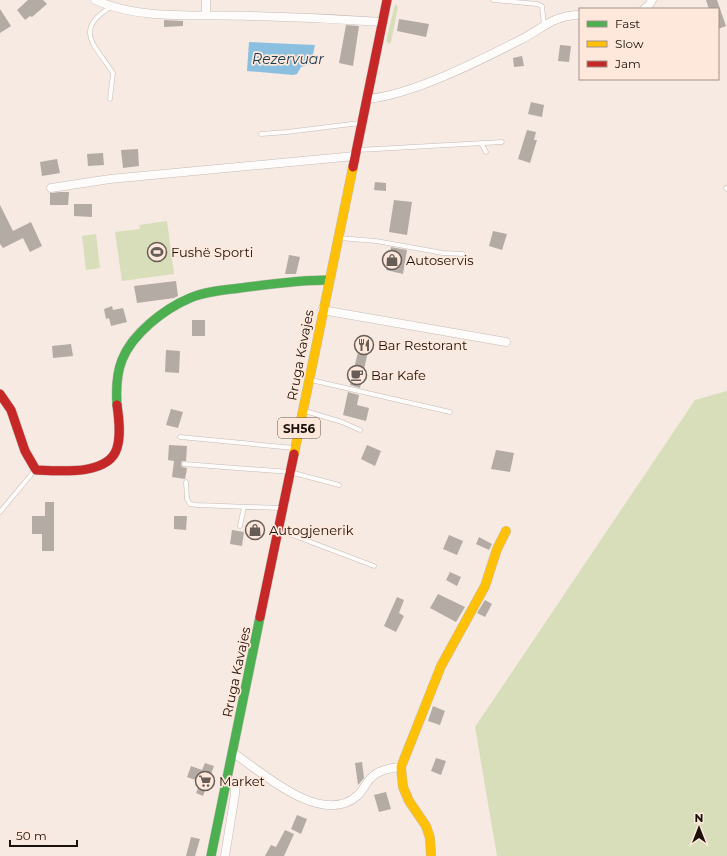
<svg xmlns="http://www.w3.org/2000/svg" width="727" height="856" viewBox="0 0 727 856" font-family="Montserrat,sans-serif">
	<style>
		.green { fill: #d7deb9 }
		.water { fill: #8bbfe0 }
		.building { fill: #b5aba5 }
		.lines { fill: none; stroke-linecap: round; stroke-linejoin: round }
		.lane-casing { stroke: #c5bbb5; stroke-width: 5 }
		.street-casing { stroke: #c5bbb5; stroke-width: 9 }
		.fast-casing { stroke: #c5bbb5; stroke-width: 10 }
		.slow-casing { stroke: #c5bbb5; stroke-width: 10 }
		.jam-casing { stroke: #c5bbb5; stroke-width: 10 }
		.lane { stroke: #fefcfb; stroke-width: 4 }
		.street { stroke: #fefcfb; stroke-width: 8 }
		.fast { stroke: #4caf50; stroke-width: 9 }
		.slow { stroke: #ffc107; stroke-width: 9 }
		.jam { stroke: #c62828; stroke-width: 9 }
		.labels { text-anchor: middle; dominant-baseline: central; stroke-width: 3.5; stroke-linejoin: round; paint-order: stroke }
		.shield { fill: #fee8db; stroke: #5e5249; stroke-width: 1 }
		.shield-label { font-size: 12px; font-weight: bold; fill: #1a110b }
		.poi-label { font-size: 13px; fill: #1a110b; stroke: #fee8db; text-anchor: start }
		.street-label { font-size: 13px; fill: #1a110b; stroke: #fee8db }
		.water-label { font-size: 14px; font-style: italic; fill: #193b50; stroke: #fee8db }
	</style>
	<rect width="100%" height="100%" fill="#f6eae3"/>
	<path class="green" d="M395,4L398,7L391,42L389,44L386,41Z
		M167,221L174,274L122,281L115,232L140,229L139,225Z
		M96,234L100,268L86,270L82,236Z
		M727,391V856H497L475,727L695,400Z"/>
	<path class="water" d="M249,42L315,45L311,64L301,67L297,74L293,75L247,71Z"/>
	<path class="building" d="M28,0H43L47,4L32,17L30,16L25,20L17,10Z
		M706,0H717L726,26L718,29V9H709Z
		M0,9L11,26L0,33Z
		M399,19L429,24L426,37L397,31Z
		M164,20L183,21V26L164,27Z
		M346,25L359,26L353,66L339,63Z
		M560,45L571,46L569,62L558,61Z
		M522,56L524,66L514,67L513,58Z
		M531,102L544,105L542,117L528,114Z
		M527,130L536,132L534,140H537L530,163L518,159Z
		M138,149L139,166L123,168L121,150Z
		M103,153L104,165L88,166L87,154Z
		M57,159L60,173L42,176L40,162Z
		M375,182L386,183V191L374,190Z
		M60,192H69L68,205H50V193Z
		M394,200L412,202L407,235L389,232Z
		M74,204H92V217L74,216Z
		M0,205L13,231L31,222L42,246L30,252L23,238L3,248L0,244Z
		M493,231L507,234L502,250L489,246Z
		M391,247L407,250L403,274L386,270Z
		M289,255L300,257L296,274H285Z
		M176,281L178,296L174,298L137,303L134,286Z
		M112,306L113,310L123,308L127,322L111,326L109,318L106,319L104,309Z
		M192,320H205V336H192Z
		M361,340L370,342L360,388L350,385Z
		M71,344L73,356L53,358L52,346Z
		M166,350L180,351L179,373L165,372Z
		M348,392L359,395L357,405L369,408L366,421L343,415Z
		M171,409L183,412L178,428L166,425Z
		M169,445L187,446L186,461H182L181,464L182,467L187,468L185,479L172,477L174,461L168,460Z
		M367,445L381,451L375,466L361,459Z
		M496,450L514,453L510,472L491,469Z
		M45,502H54V551H42V534H32V516H45Z
		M174,516H187L186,530L174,529Z
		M232,530L244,532L242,546L230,544Z
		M449,535L463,541L457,555L443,549Z
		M479,537L492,544L489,550L476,544Z
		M450,572L461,577L457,586L446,580Z
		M438,594L465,607L456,622L430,608Z
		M397,597L404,600L399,613L404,616L396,632L384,626Z
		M485,600L492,604L485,617L477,613Z
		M433,706L445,711L440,725L428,721Z
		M436,758L446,761L441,775L431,771Z
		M362,762L364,778L358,785L355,763Z
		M205,763L214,766L203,796L196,793L201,782L187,777L191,766L202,770Z
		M386,792L391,809L379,812L374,795Z
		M297,815L307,819L301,834L291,829Z
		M285,830L294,834L284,856H265L271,845L276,847Z
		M191,837L200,839L195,856H186Z"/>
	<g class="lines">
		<g class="lane-casing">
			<path id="lane" d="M493,0L537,4L542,6L544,25
				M110,99L113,73C96,46 72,30 111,7
				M261,134L287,132L360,123
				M481,143L486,152
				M358,150L502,142
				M726,188L727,189
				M339,238L376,241L443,253L463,254
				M311,380L450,412
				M305,411L342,422L360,430
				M180,437L294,448
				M184,464L290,472L339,485
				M186,482L187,499L190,504L197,505L280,508
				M0,512L35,470
				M240,526L244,507
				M279,530L374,566"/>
		</g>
		<g class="street-casing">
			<path id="street" d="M95,0C142,21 199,14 249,16C293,17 338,19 382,22
				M644,9L649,5L652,0
				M206,15V0
				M367,99C412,95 479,61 520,40C542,29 553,15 580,15
				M51,188L110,179L355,156
				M322,310L506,342
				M232,752C262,772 321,827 357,796C363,791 365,784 370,779C378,770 389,768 401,767
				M225,856L235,794V787L227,775"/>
		</g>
		<g class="fast-casing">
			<path id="fast" d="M117,405C116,390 116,375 122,360C132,334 164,309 190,298C206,291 224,290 240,288C270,284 299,280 328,280
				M211,856L260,617"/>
		</g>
		<g class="slow-casing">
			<path id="slow" d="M294,454L353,167
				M431,856L430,838L426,826L409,801L403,787L401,767L441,666L485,586L497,549L506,531"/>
		</g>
		<g class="jam-casing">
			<path id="jam" d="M353,167L387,0
				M0,394L11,410L25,451L36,470C59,471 109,476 117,448C121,435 119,419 117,405
				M260,617L294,454"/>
		</g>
		<use href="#lane" class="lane"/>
		<use href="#street" class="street"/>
		<use href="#fast" class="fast"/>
		<use href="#slow" class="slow"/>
		<use href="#jam" class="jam"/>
	</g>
	<defs>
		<g id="stadium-ring" transform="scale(1)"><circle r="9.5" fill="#fee8db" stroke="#675d57" stroke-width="1.5"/><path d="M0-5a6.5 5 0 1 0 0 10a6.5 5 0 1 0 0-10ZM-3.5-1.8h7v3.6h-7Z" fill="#675d57"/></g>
		<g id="shop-ring" transform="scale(1)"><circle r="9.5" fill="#fee8db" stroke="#675d57" stroke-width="1.5"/><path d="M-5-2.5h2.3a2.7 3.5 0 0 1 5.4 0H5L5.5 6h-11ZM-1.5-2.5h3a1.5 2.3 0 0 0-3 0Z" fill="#675d57"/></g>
		<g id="restaurant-ring" transform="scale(1)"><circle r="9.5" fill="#fee8db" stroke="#675d57" stroke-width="1.5"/><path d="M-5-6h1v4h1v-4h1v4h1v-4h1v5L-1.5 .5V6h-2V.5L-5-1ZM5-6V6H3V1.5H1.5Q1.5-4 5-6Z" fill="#675d57"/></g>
		<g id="cafe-ring" transform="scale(1)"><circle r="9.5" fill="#fee8db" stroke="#675d57" stroke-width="1.5"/><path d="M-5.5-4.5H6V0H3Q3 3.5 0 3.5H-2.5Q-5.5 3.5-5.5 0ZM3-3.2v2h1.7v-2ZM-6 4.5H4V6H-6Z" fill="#675d57"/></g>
		<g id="supermarket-ring" transform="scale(1)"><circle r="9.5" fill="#fee8db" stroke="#675d57" stroke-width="1.5"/><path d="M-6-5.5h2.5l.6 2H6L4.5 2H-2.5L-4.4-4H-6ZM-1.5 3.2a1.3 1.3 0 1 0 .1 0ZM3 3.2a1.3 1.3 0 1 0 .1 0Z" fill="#675d57"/></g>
	</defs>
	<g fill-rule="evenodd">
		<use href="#stadium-ring" x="157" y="252"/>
		<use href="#shop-ring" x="392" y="260"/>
		<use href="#restaurant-ring" x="364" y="345"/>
		<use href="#cafe-ring" x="357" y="375"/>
		<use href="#shop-ring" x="255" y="530"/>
		<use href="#supermarket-ring" x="205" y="781"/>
	</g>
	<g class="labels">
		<rect class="shield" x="278" y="418" width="42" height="20" rx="3"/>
		<g class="shield-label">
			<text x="299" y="428">SH56</text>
		</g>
		<g class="poi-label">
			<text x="171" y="252">Fushë Sporti</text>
			<text x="406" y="260">Autoservis</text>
			<text x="378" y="345">Bar Restorant</text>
			<text x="371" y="375">Bar Kafe</text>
			<text x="269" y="530">Autogjenerik</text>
			<text x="219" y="781">Market</text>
		</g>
		<g class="street-label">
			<text transform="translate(300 355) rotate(-79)">Rruga Kavajes</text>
			<text transform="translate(236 672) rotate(-78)">Rruga Kavajes</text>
		</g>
		<g class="water-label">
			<text x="288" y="59">Rezervuar</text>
		</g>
	</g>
	<rect x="579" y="8" width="140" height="72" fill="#fee8db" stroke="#a39288"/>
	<rect x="587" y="21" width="20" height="6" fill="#4caf50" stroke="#a39288"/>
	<text x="615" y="28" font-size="12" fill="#1a110b">Fast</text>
	<rect x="587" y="41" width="20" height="6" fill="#ffc107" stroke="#a39288"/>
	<text x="615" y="48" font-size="12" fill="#1a110b">Slow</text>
	<rect x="587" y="61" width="20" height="6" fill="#c62828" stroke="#a39288"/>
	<text x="615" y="68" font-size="12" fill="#1a110b">Jam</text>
	<g transform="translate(699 828)" stroke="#fee8db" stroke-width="3" paint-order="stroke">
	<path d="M0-3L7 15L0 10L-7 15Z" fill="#1a110b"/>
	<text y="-6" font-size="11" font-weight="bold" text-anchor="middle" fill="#1a110b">N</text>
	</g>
	<path d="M10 840v6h67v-6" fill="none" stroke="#1a110b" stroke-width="2"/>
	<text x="16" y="840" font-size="12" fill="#1a110b" stroke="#fee8db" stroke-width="3" paint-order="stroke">50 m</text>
</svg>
